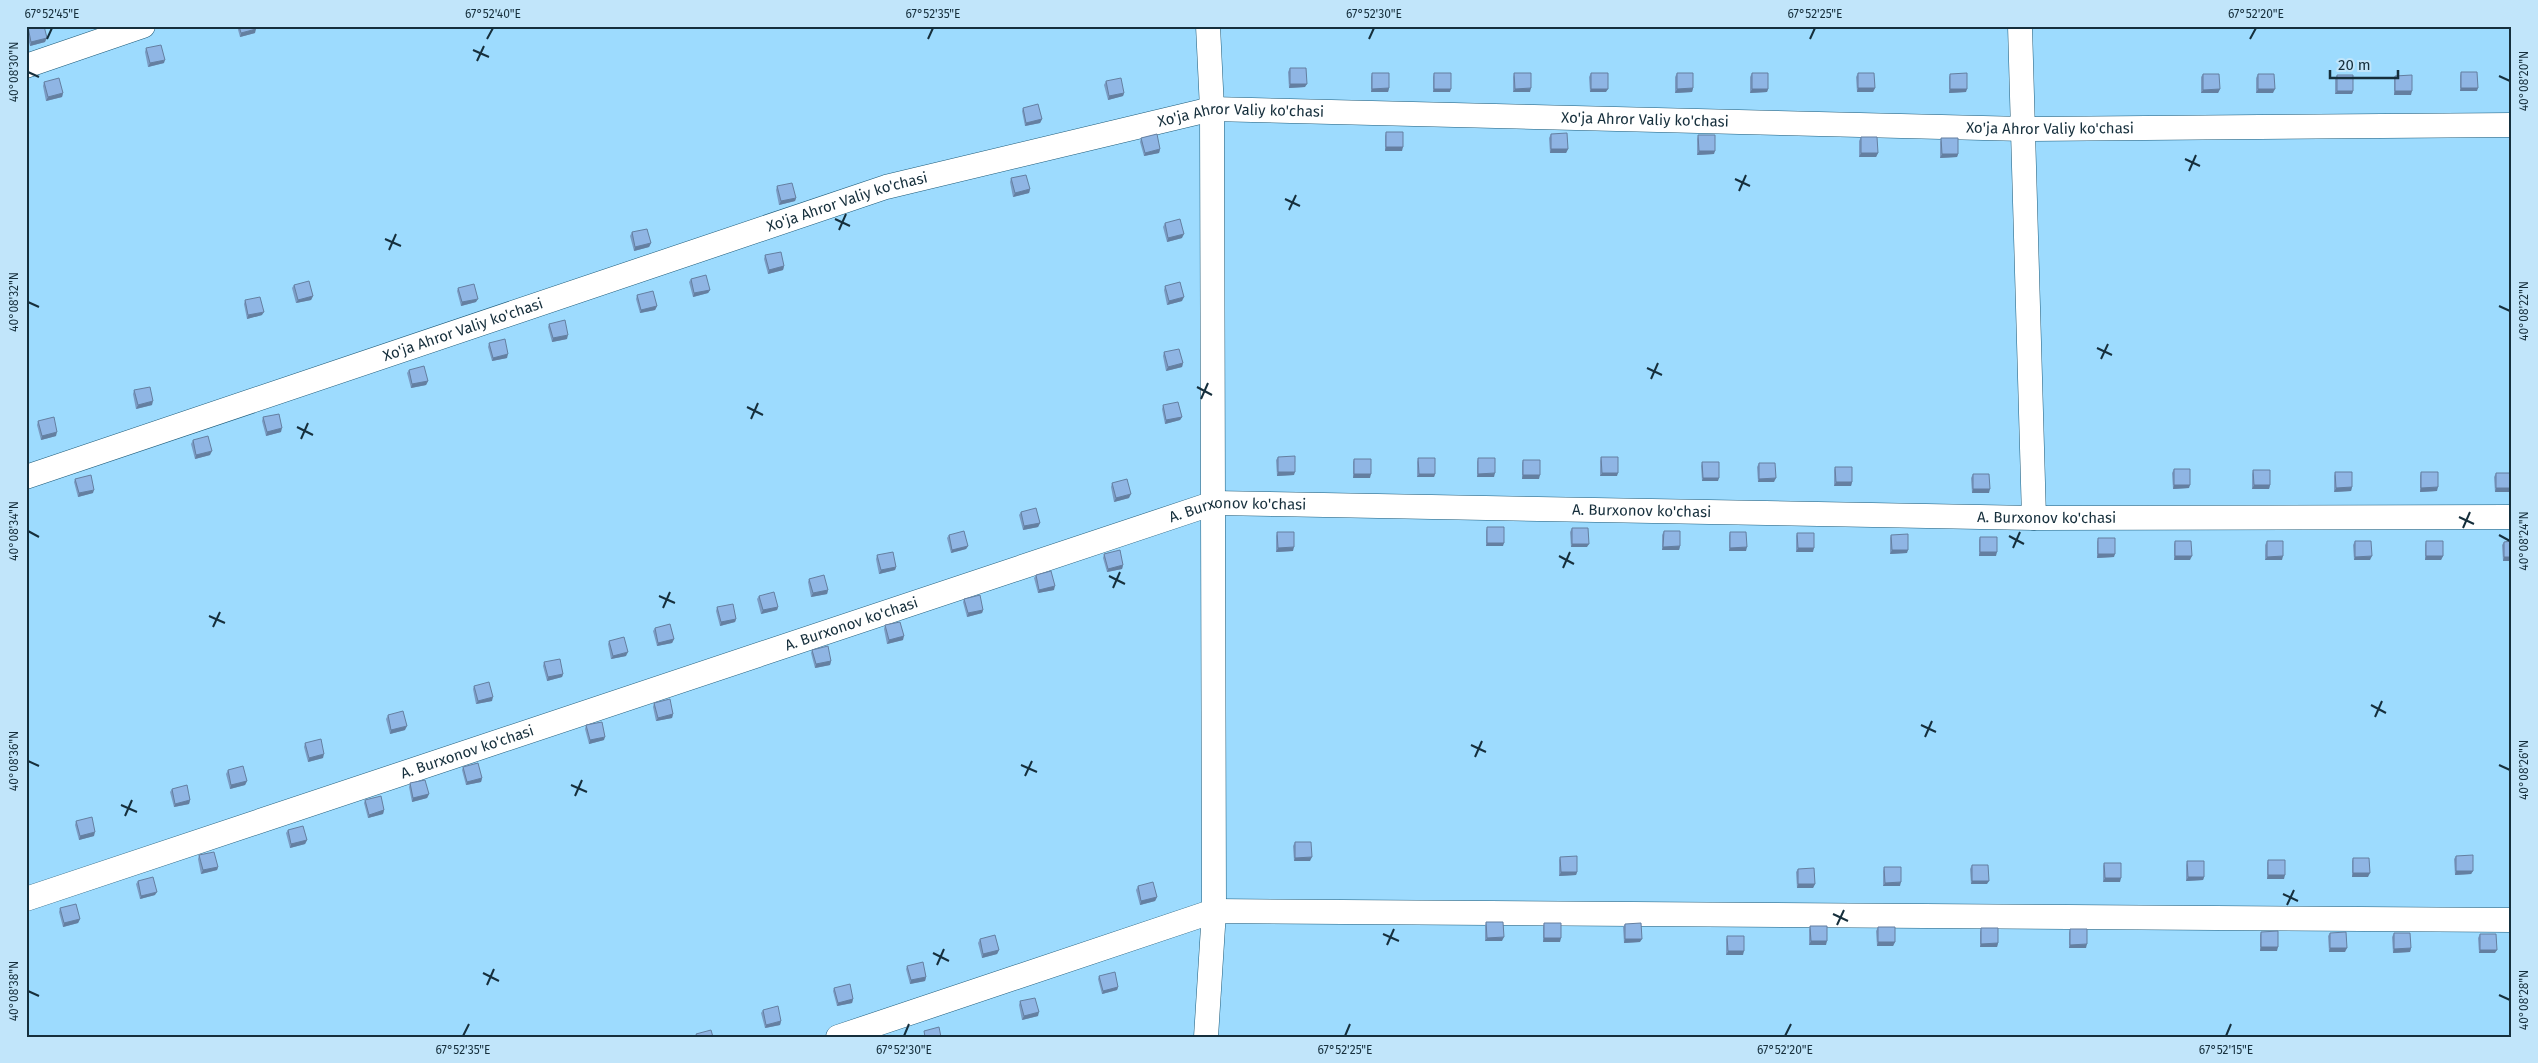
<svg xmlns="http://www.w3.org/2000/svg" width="2538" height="1063" viewBox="0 0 2538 1063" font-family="'Fira Sans',sans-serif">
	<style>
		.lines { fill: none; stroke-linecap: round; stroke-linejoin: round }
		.street-casing { stroke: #1c5a79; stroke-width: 25 }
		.street { stroke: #fff; stroke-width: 24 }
		.wall { fill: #7b9cc4 }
		.shaded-wall { fill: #647fa0 }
		.building { fill: #8fb5e4; stroke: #647fa0 }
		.ticks { fill: none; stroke: #162f3c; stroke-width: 2 }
		.labels { text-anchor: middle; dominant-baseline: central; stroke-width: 5; stroke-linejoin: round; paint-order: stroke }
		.street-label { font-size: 15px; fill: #162f3c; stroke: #c1e5fa }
		.neatline { fill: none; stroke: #162f3c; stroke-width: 2 }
		.ticks-label { font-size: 12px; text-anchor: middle; fill: #162f3c }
	</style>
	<rect width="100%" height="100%" fill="#9ddbfe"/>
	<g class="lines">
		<g class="street-casing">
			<g id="street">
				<path d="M2020,26L2034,518"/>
				<path d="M26,66L143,26"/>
				<path id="s1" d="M26,477L886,187L1212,109L2024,129L2512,125"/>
				<path id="s2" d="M26,899L1214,503L2034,518L2512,517"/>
				<path d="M838,1037L1214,911L2512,920"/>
				<path d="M1206,1037L1214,911L1212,109L1208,26"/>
			</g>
		</g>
		<use href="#street" class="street"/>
	</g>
	<path class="wall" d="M237,26H255V33L240,37Z
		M28,27L45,42L30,46L26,31Z
		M146,48L164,63L148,67L145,52Z
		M1290,68L1305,87L1289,88L1288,72Z
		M2461,72L2477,91H2460V76Z
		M1372,73L1389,88L1388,92H1371V77Z
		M1434,73L1450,92H1433V77Z
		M1514,73L1530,92H1513V77Z
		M1591,73L1606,92H1590L1589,77Z
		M1677,73L1693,88L1692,92L1675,93V77Z
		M1752,73L1768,89L1767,92L1750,93V77Z
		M1858,73L1875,88L1873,92H1857L1856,77Z
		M1950,74L1966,92L1949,93V77Z
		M2203,74L2220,89L2218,93H2201V77Z
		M2258,74L2273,93H2256V78Z
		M2337,75L2353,91L2352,94H2335V79Z
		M2395,76L2411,95H2394V79Z
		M1106,81L1124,93L1123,96L1108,100L1104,85Z
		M44,82L63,93L62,97L46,101L43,86Z
		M1023,108L1042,119L1040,123L1025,126L1022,111Z
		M1386,132L1402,151H1385V136Z
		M1551,134L1568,149L1566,153H1550L1549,138Z
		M1698,135L1714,154L1697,155V139Z
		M1861,137L1878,153L1876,157H1859V141Z
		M1141,138L1160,149L1159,153L1144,156L1140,142Z
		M1941,138L1958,154L1957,157L1940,158V142Z
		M1011,178L1030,189L1029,193L1013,197L1010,182Z
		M777,186L796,198L795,201L779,205L776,190Z
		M1165,223L1182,238L1167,242L1163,227Z
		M632,232L651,243L649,247L634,251L630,236Z
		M765,255L784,266L783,270L768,274L764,259Z
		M691,279L710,290L708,293L693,297L689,282Z
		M294,285L313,296L311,300L296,303L292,288Z
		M1165,286L1182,301L1167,305L1164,290Z
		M458,288L476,302L461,306L457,291Z
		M637,295L657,306L655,310L640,313L636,299Z
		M245,300L262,315L247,319L244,304Z
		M549,324L567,339L552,342L548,327Z
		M489,343L507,358L492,361L488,347Z
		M1164,352L1183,363L1182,367L1166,371L1163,356Z
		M409,370L428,381L426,385L411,388L407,373Z
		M134,390L152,405L136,409L133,394Z
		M1163,405L1182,417L1180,420L1165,424L1162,409Z
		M263,417L281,432L266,436L262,421Z
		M38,421L56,436L41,440L37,425Z
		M193,440L210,455L195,459L191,444Z
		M1278,457L1294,475L1277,476L1276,460Z
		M1601,457L1617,476H1600V461Z
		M1418,458L1435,474L1434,477H1417V462Z
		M1478,458L1494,477H1477V462Z
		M1354,459L1370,478H1353V462Z
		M1523,460L1539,479H1522V463Z
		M1702,462L1718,481H1702L1701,466Z
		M1759,463L1774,482H1758L1757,467Z
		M1835,467L1852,482L1851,486H1834V470Z
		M2174,469L2189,488L2173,489L2172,473Z
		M2253,470L2270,485L2269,489H2252V474Z
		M2335,472L2352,487L2351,491L2334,492V476Z
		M2421,472L2437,491L2420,492V476Z
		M2496,473H2512L2511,492H2495L2494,477Z
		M1973,474L1989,493H1972L1971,478Z
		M75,479L93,493L78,497L74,482Z
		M1112,483L1129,498L1114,502L1111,487Z
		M1021,512L1040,523L1038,527L1023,530L1019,515Z
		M1487,527L1503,546H1486V531Z
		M1572,528L1587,547H1571L1570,532Z
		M1664,531L1680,546L1679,550H1662V535Z
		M1277,532L1293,551L1276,552V536Z
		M1730,532L1746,551H1729V536Z
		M1797,533L1813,552H1796V536Z
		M949,535L968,546L966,549L951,553L947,538Z
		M1891,535L1907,553L1890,554V538Z
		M1980,537L1996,556H1979V540Z
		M2098,538L2114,557L2097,558V542Z
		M2175,541L2190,560H2174V544Z
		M2267,541L2282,560H2265V545Z
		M2355,541L2370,560H2354L2353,545Z
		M2426,541L2443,556L2441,560H2425V545Z
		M2512,541V561H2503L2502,545L2504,542Z
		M1104,554L1123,565L1122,569L1107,572L1103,558Z
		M877,555L896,567L895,570L879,574L876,559Z
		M1036,575L1054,590L1038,593L1034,578Z
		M809,579L828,590L827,594L811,597L808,582Z
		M759,596L778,607L777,610L761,614L757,599Z
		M964,599L983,610L982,613L967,617L963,602Z
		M717,607L736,619L735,622L720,626L716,611Z
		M885,625L903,640L887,644L884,629Z
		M655,628L674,639L672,643L657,646L653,631Z
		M609,641L626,656L611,659L608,644Z
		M812,650L831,661L830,665L815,668L811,653Z
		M544,662L563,674L562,677L547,681L543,666Z
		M474,686L492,701L476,704L473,689Z
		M654,703L673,714L672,718L656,721L653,707Z
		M388,715L405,730L390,734L386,719Z
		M586,725L604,740L589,744L585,729Z
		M305,743L323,758L308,762L304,747Z
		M463,767L482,778L481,782L466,785L462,770Z
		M228,770L247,781L245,785L230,789L226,774Z
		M410,783L429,794L427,798L412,802L409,787Z
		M172,789L190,800L189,804L174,807L170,792Z
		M365,800L384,810L383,814L368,818L364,803Z
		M76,821L94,836L79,840L75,825Z
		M288,830L307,840L305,844L290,848L286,833Z
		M1295,842L1310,861H1294L1293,846Z
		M199,855L218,867L217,870L201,874L198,859Z
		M2456,856L2473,871L2471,874L2455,875L2454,859Z
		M1560,857L1577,872L1576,875L1559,876V860Z
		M2353,858L2368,877H2352V861Z
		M2268,860L2284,879H2267V863Z
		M2187,861L2204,877L2203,880L2186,881V865Z
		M2104,863L2120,882H2103V866Z
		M1972,865L1987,884H1971L1970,869Z
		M1884,867L1900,886H1883V871Z
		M1798,869L1815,884L1813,888H1797L1796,872Z
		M138,881L155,895L140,899L136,884Z
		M1138,886L1157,897L1155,901L1140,905L1136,890Z
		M60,908L80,919L78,923L63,927L59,912Z
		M1486,922L1502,941H1485V926Z
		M1544,923L1560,942H1543V927Z
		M1625,924L1640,942L1624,943L1623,927Z
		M1810,926L1826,945H1809V930Z
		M1878,927L1895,942L1893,946H1877L1876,931Z
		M1981,928L1998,943L1997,947H1980V932Z
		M2070,929L2086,948H2069V933Z
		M2261,932L2277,951H2260V935Z
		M2330,933L2345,952H2329L2328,936Z
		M2394,933L2411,948L2410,952L2393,953L2392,937Z
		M2480,934L2495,953H2479L2478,938Z
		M1727,936L1743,955H1726V939Z
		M980,939L999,950L997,954L982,958L978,943Z
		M907,966L926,977L925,981L910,984L906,969Z
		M1099,976L1118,987L1117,990L1102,994L1098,979Z
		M834,988L853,999L852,1003L837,1006L833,991Z
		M1020,1001L1038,1016L1022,1020L1019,1005Z
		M763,1010L781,1021L780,1025L765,1028L761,1013Z"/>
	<path class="shaded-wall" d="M256,29L255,33L240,37L241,33Z
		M47,38L45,42L30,46L31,42Z
		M165,60L164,63L148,67L150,63Z
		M1290,84H1307L1305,87L1289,88Z
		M1389,88L1388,92H1371L1372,89Z
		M1531,88L1530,92H1513L1515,89Z
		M1693,88L1692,92L1675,93L1677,89Z
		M1858,88H1875L1873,92H1857Z
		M2461,88H2478L2477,91H2460Z
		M1434,89H1451L1450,92H1433Z
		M1591,89H1608L1606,92H1590Z
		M1752,89H1768L1767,92L1750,93Z
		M1950,89H1967L1966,92L1949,93Z
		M2220,89L2218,93H2201L2203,90Z
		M2258,89H2275L2273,93H2256Z
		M2337,91H2353L2352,94H2335Z
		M2395,91H2412L2411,95H2394Z
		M63,93L62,97L46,101L48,97Z
		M1124,93L1123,96L1108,100L1109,96Z
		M1042,119L1040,123L1025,126L1026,123Z
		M1386,147H1403L1402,151H1385Z
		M1160,149L1159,153L1144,156L1145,153Z
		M1551,149H1568L1566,153H1550Z
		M1699,151H1715L1714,154L1697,155Z
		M1861,153H1878L1876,157H1859Z
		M1942,154H1958L1957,157L1940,158Z
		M1030,189L1029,193L1013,197L1015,193Z
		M796,198L795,201L779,205L781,201Z
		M1184,234L1182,238L1167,242L1168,238Z
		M651,243L649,247L634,251L635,247Z
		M784,266L783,270L768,274L769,270Z
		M710,290L708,293L693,297L694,293Z
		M313,296L311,300L296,303L298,300Z
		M1184,297L1182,301L1167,305L1169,301Z
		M478,299L476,302L461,306L462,302Z
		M657,306L655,310L640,313L641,310Z
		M264,312L262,315L247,319L248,315Z
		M568,335L567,339L552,342L553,338Z
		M508,354L507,358L492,361L493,358Z
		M1183,363L1182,367L1166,371L1168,367Z
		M428,381L426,385L411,388L412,384Z
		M153,401L152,405L136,409L138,405Z
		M1182,417L1180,420L1165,424L1166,420Z
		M282,428L281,432L266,436L267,432Z
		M57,432L56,436L41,440L42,436Z
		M212,451L210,455L195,459L196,455Z
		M1278,472H1295L1294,475L1277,476Z
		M1495,473L1494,477H1477L1478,474Z
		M1602,473H1618L1617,476H1600Z
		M1354,474H1371L1370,478H1353Z
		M1419,474H1435L1434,477H1417Z
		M1523,475H1540L1539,479H1522Z
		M1703,478H1719L1718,481H1702Z
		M1776,478L1774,482H1758L1759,479Z
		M1836,482H1852L1851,486H1834Z
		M2174,485H2190L2189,488L2173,489Z
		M2254,485H2270L2269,489H2252Z
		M2352,487L2351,491L2334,492L2336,488Z
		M2438,487L2437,491L2420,492L2421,488Z
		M2496,488H2512L2511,492H2495Z
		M1973,489H1990L1989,493H1972Z
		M94,490L93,493L78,497L79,493Z
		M1131,494L1129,498L1114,502L1116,498Z
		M1040,523L1038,527L1023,530L1024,526Z
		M1487,543H1504L1503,546H1486Z
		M1572,544H1589L1587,547H1571Z
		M968,546L966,549L951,553L952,550Z
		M1680,546L1679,550H1662L1663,547Z
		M1294,547L1293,551L1276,552L1278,548Z
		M1747,547L1746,551H1729L1730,548Z
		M1798,548H1814L1813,552H1796Z
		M1892,550H1908L1907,553L1890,554Z
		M1980,552H1997L1996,556H1979Z
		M2098,554H2115L2114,557L2097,558Z
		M2175,556H2192L2190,560H2174Z
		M2283,556L2282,560H2265L2267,557Z
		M2372,556L2370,560H2354L2355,557Z
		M2426,556H2443L2441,560H2425Z
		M2504,557H2512V561H2503Z
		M1123,565L1122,569L1107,572L1108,569Z
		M896,567L895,570L879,574L881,570Z
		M1055,586L1054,590L1038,593L1039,590Z
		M828,590L827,594L811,597L813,593Z
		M778,607L777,610L761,614L763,610Z
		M983,610L982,613L967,617L968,613Z
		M736,619L735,622L720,626L721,622Z
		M904,636L903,640L887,644L889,640Z
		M674,639L672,643L657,646L658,643Z
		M628,652L626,656L611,659L613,656Z
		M831,661L830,665L815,668L816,664Z
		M563,674L562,677L547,681L548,677Z
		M493,697L492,701L476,704L478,701Z
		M673,714L672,718L656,721L658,718Z
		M407,726L405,730L390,734L391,730Z
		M605,737L604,740L589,744L590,740Z
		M324,754L323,758L308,762L309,758Z
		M482,778L481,782L466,785L467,782Z
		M247,781L245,785L230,789L231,785Z
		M429,794L427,798L412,802L413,798Z
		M190,800L189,804L174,807L175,804Z
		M384,810L383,814L368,818L369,815Z
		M95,832L94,836L79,840L80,836Z
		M307,840L305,844L290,848L291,844Z
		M1312,857L1310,861H1294L1295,858Z
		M218,867L217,870L201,874L203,870Z
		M2456,871H2473L2471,874L2455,875Z
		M1561,872H1577L1576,875L1559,876Z
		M2353,873H2370L2368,877H2352Z
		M2268,875H2285L2284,879H2267Z
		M2188,877H2204L2203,880L2186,881Z
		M2105,878H2121L2120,882H2103Z
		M1972,881H1989L1987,884H1971Z
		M1901,882L1900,886H1883L1885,883Z
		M1798,884H1815L1813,888H1797Z
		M157,892L155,895L140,899L141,896Z
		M1157,897L1155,901L1140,905L1141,901Z
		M80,919L78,923L63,927L64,923Z
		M1504,937L1502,941H1485L1487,938Z
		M1544,938H1561L1560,942H1543Z
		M1625,939H1642L1640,942L1624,943Z
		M1811,941H1827L1826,945H1809Z
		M1878,942H1895L1893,946H1877Z
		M1998,943L1997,947H1980L1981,944Z
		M2087,944L2086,948H2069L2070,945Z
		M2261,947H2278L2277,951H2260Z
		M2330,948H2347L2345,952H2329Z
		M2411,948L2410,952L2393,953L2394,949Z
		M999,950L997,954L982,958L983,954Z
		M2480,950H2497L2495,953H2479Z
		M1728,951H1744L1743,955H1726Z
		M926,977L925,981L910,984L911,980Z
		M1118,987L1117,990L1102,994L1103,991Z
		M853,999L852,1003L837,1006L838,1003Z
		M1039,1012L1038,1016L1022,1020L1024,1016Z
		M781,1021L780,1025L765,1028L766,1025Z"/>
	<path class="building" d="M32,26H44L47,38L31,42L28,27Z
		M239,26H255L256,29L241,33Z
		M161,45L165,60L150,63L146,48Z
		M1290,68H1306L1307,84H1290Z
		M2461,72H2477L2478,88H2461Z
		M1372,73H1389V88L1372,89Z
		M1434,73H1451V89H1434Z
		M1514,73H1531V88L1515,89Z
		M1591,73H1608V89H1591Z
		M1677,73H1693V88L1677,89Z
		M1752,73H1768V89H1752Z
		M1858,73H1874L1875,88H1858Z
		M1967,73V89H1950V74Z
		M2203,74H2219L2220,89L2203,90Z
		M2258,74H2274L2275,89H2258Z
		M2337,75H2353V91H2337Z
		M2412,75V91H2395V76Z
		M59,78L63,93L48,97L44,82Z
		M1121,78L1124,93L1109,96L1106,81Z
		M1038,104L1042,119L1026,123L1023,108Z
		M1386,132H1403V147H1386Z
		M1567,133L1568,149H1551V134Z
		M1157,134L1160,149L1145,153L1141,138Z
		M1698,135H1715V151H1699Z
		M1861,137H1877L1878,153H1861Z
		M1941,138H1958V154H1942Z
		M1026,175L1030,189L1015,193L1011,178Z
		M792,183L796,198L781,201L777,186Z
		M1180,219L1184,234L1168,238L1165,223Z
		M647,229L651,243L635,247L632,232Z
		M781,252L784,266L769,270L765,255Z
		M706,275L710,290L694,293L691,279Z
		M309,281L313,296L298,300L294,285Z
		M1180,282L1184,297L1169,301L1165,286Z
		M474,284L478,299L462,302L458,288Z
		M653,291L657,306L641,310L637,295Z
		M260,297L264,312L248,315L245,300Z
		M565,320L568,335L553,338L549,324Z
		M505,339L508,354L493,358L489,343Z
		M1179,349L1183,363L1168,367L1164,352Z
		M424,366L428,381L412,384L409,370Z
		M150,387L153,401L138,405L134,390Z
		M1178,402L1182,417L1166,420L1163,405Z
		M279,414L282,428L267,432L263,417Z
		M54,417L57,432L42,436L38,421Z
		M208,436L212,451L196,455L193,440Z
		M1295,456V472H1278V457Z
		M1601,457H1618V473H1602Z
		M1418,458H1435V474H1419Z
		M1478,458H1495V473L1478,474Z
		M1354,459H1371V474H1354Z
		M1523,460H1540V475H1523Z
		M1702,462H1719V478H1703Z
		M1759,463H1775L1776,478L1759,479Z
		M1835,467H1852V482H1836Z
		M2174,469H2190V485H2174Z
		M2253,470H2270V485H2254Z
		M2335,472H2352V487L2336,488Z
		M2421,472H2438V487L2421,488Z
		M2496,473H2512V488H2496Z
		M1973,474H1989L1990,489H1973Z
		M91,475L94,490L79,493L75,479Z
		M1127,479L1131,494L1116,498L1112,483Z
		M1036,508L1040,523L1024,526L1021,512Z
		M1487,527H1504V543H1487Z
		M1572,528H1588L1589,544H1572Z
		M964,531L968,546L952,550L949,535Z
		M1664,531H1680V546L1663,547Z
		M1277,532H1294V547L1278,548Z
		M1730,532H1746L1747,547L1730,548Z
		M1797,533H1814V548H1798Z
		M1908,534V550H1892L1891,535Z
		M1980,537H1997V552H1980Z
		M2098,538H2115V554H2098Z
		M2175,541H2191L2192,556H2175Z
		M2267,541H2283V556L2267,557Z
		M2355,541H2371L2372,556L2355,557Z
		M2426,541H2443V556H2426Z
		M2512,541V557H2504V542Z
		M1120,550L1123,565L1108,569L1104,554Z
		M893,552L896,567L881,570L877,555Z
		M1051,571L1055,586L1039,590L1036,575Z
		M824,575L828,590L813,593L809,579Z
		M774,592L778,607L763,610L759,596Z
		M980,595L983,610L968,613L964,599Z
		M733,604L736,619L721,622L717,607Z
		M900,622L904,636L889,640L885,625Z
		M670,624L674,639L658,643L655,628Z
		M624,637L628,652L613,656L609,641Z
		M828,646L831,661L816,664L812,650Z
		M560,659L563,674L548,677L544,662Z
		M489,682L493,697L478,701L474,686Z
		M670,699L673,714L658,718L654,703Z
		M403,711L407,726L391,730L388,715Z
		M602,722L605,737L590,740L586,725Z
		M321,739L324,754L309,758L305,743Z
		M478,763L482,778L467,782L463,767Z
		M243,766L247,781L231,785L228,770Z
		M425,780L429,794L413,798L410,783Z
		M187,785L190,800L175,804L172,789Z
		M381,796L384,810L369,815L365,800Z
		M92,817L95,832L80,836L76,821Z
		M303,826L307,840L291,844L288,830Z
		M1295,842H1311L1312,857L1295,858Z
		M214,852L218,867L203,870L199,855Z
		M2473,855V871H2456V856Z
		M1577,856V872H1561L1560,857Z
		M2353,858H2369L2370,873H2353Z
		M2268,860H2285V875H2268Z
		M2187,861H2204V877H2188Z
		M2104,863H2121V878H2105Z
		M1972,865H1988L1989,881H1972Z
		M1884,867H1901V882L1885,883Z
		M1814,868L1815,884H1798V869Z
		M153,877L157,892L141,896L138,881Z
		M1153,882L1157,897L1141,901L1138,886Z
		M76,904L80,919L64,923L60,908Z
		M1486,922H1503L1504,937L1487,938Z
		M1544,923H1561V938H1544Z
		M1641,923L1642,939H1625V924Z
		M1810,926H1827V941H1811Z
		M1878,927H1895V942H1878Z
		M1981,928H1998V943L1981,944Z
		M2070,929H2087V944L2070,945Z
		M2278,931V947H2261V932Z
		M2346,932L2347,948H2330V933Z
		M2394,933H2410L2411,948L2394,949Z
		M2480,934H2496L2497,950H2480Z
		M995,935L999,950L983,954L980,939Z
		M1727,936H1744V951H1728Z
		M923,962L926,977L911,980L907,966Z
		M1115,972L1118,987L1103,991L1099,976Z
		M850,984L853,999L838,1003L834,988Z
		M1035,998L1039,1012L1024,1016L1020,1001Z
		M778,1006L781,1021L766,1025L763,1010Z
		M939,1027L941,1037H925L924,1031Z
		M711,1030L713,1037H697L696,1034Z"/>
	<path class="ticks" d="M47,39L52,28M487,39L493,28M928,39L933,28M1369,39L1374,28M1810,39L1815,28M2250,39L2256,28M473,50L489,57M477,61L484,46M28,72L39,77M2499,76L2510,81M2185,159L2200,166M2189,171L2196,155M1735,179L1750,186M1739,191L1746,175M1285,199L1300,206M1289,210L1296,195M835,219L850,226M839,230L846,214M385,239L401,246M389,250L396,234M28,302L39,307M2499,306L2510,311M2097,348L2112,355M2101,359L2108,344M1647,368L1662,375M1651,379L1658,363M1197,387L1212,395M1201,399L1208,383M747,407L763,415M751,419L758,403M297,427L313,435M301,439L308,423M2459,517L2474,524M2463,528L2470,512M28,531L39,537M2499,535L2510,541M2009,536L2024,544M2013,548L2020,532M1559,556L1574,564M1563,568L1570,552M1109,576L1125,584M1113,588L1120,572M659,596L675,603M663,608L670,592M209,616L225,623M213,627L220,612M2371,705L2386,713M2375,717L2382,701M1921,725L1936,732M1925,737L1932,721M1471,745L1486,752M1475,757L1482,741M28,761L39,766M1021,765L1037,772M2499,765L2510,770M1025,776L1032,761M571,785L587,792M575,796L582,780M121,805L137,812M125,816L132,800M2283,894L2298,901M2287,905L2294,890M1833,914L1848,921M1837,925L1844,910M1383,934L1399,941M1387,945L1394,929M933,953L949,961M937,965L944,949M483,973L499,981M487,985L494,969M28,991L39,996M2499,995L2510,1000M463,1036L469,1024M904,1036L909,1024M1345,1036L1350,1024M1785,1036L1791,1024M2226,1036L2231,1024"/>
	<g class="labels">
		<g class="street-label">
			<text stroke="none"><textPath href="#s1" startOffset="1271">Xo'ja Ahror Valiy ko'chasi</textPath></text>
			<text stroke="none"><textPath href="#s1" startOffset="1676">Xo'ja Ahror Valiy ko'chasi</textPath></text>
			<text stroke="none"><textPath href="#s1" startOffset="2081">Xo'ja Ahror Valiy ko'chasi</textPath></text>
			<text stroke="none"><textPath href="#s1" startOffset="866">Xo'ja Ahror Valiy ko'chasi</textPath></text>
			<text stroke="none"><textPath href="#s1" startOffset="461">Xo'ja Ahror Valiy ko'chasi</textPath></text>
			<text stroke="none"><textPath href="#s2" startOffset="1680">A. Burxonov ko'chasi</textPath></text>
			<text stroke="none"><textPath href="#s2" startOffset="1275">A. Burxonov ko'chasi</textPath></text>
			<text stroke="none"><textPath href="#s2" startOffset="2085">A. Burxonov ko'chasi</textPath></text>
			<text stroke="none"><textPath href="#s2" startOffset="870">A. Burxonov ko'chasi</textPath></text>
			<text stroke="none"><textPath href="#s2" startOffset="465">A. Burxonov ko'chasi</textPath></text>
		</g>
	</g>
	<rect width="2538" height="1063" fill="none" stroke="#c1e5fa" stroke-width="55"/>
	<path d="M2330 70v8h68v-8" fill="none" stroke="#162f3c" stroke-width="2.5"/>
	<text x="2338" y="70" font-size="15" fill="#162f3c" stroke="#c1e5fa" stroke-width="4" paint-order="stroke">20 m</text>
	<rect x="28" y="28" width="2482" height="1008" class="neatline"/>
	<g class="ticks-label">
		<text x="52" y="18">67°52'45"E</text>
		<text x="493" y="18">67°52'40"E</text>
		<text x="933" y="18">67°52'35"E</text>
		<text x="1374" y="18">67°52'30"E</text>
		<text x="1815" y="18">67°52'25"E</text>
		<text x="2256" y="18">67°52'20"E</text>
		<text transform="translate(14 72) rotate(-90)" y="4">40°08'30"N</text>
		<text transform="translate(2524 81) rotate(-90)" y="4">40°08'20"N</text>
		<text transform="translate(14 302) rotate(-90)" y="4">40°08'32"N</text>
		<text transform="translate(2524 311) rotate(-90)" y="4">40°08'22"N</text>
		<text transform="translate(14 531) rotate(-90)" y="4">40°08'34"N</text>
		<text transform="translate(2524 541) rotate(-90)" y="4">40°08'24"N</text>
		<text transform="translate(14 761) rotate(-90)" y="4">40°08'36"N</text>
		<text transform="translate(2524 770) rotate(-90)" y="4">40°08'26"N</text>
		<text transform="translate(14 991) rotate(-90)" y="4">40°08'38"N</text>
		<text transform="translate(2524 1000) rotate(-90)" y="4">40°08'28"N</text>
		<text x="463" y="1054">67°52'35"E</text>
		<text x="904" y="1054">67°52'30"E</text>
		<text x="1345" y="1054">67°52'25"E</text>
		<text x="1785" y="1054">67°52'20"E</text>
		<text x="2226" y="1054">67°52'15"E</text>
	</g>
</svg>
